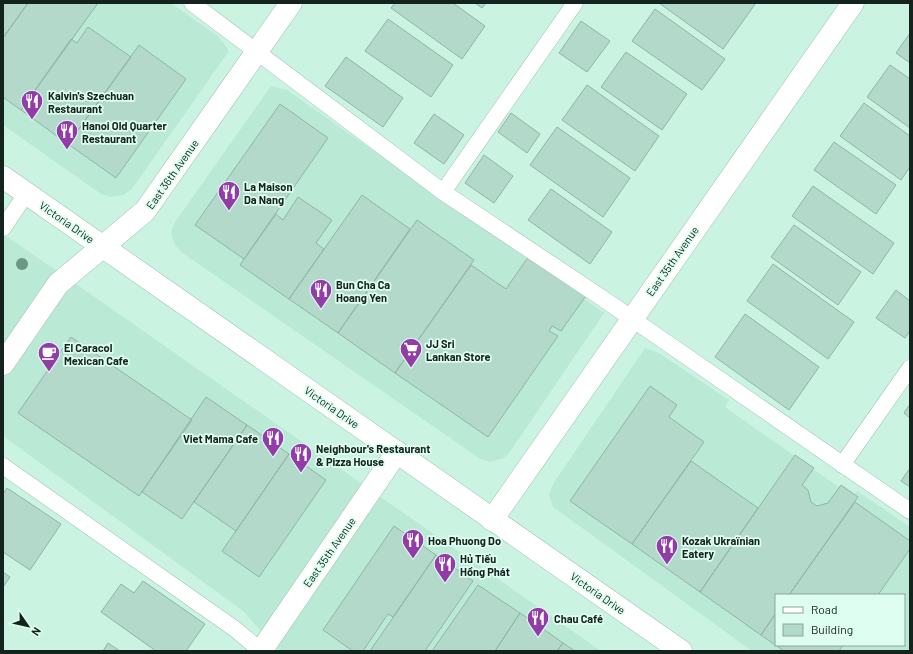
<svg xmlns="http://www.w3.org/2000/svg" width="913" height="654" viewBox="0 0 913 654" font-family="Barlow,sans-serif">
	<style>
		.built { fill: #baead5; fill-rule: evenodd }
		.building { fill: #b2d9c9; stroke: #8fb5a5 }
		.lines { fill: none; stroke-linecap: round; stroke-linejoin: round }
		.service-casing { stroke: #9bc2b2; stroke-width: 17 }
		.minor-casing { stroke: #9bc2b2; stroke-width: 23 }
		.tertiary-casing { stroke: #9bc2b2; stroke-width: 23 }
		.service { stroke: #fff; stroke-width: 16 }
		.minor { stroke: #fff; stroke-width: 22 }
		.tertiary { stroke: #fff; stroke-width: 22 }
		.tree { fill: #6c9787 }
		.labels { text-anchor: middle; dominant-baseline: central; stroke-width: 3.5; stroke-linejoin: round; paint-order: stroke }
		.poi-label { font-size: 11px; font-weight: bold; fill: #14231d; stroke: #defef1; text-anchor: start }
		.street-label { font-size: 11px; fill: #14231d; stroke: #defef1 }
	</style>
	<rect width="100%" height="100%" fill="#cbf3e2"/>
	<path class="built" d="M3,3H171L219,37L229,51L132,189L123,195L110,197L101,194L3,125Z
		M271,86L287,90L604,313L510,452L504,458L490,462L479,458L181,252L174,243L171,232L175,222Z
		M3,234L102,302L601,651H279L243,611L3,436Z
		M645,348L659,353L729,400L725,407L853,497L857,491L910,527V651H752L553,507L549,495L553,484ZM776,595H904V645H776Z"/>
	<path class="building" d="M3,3H28L3,38Z
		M28,3H98L21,110L3,97V38Z
		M395,3H453L485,26L462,59L391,8Z
		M475,3H486L482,8Z
		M659,3H756L723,49Z
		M655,9L725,59L702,90L632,41Z
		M388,19L453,65L431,97L365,51Z
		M581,21L610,41L587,72L559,53Z
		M88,27L131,57L68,144L21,110L71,39L77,43Z
		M910,33V63L896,53Z
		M139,45L186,79L116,178L68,144Z
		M626,52L687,94L662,130L601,87Z
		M346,57L403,98L383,127L325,86Z
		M890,65L910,79V128L867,97Z
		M587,85L659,136L635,171L562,120Z
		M864,103L910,136V167L901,180L840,136Z
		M280,104L328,138L244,259L195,225Z
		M511,113L540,134L527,153L498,132Z
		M434,114L464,135L444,164L414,143Z
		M557,127L630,178L603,217L530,165Z
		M834,142L896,185L876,214L814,170Z
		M484,155L513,176L494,203L465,183Z
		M813,186L894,243L873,274L792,216Z
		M551,189L612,232L590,264L528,220Z
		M362,195L410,229L338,333L289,299Z
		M298,197L332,220L316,243L324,249L289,299L240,265L276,214L283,220Z
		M417,220L474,260L395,373L338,333Z
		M794,225L861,272L838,305L771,257Z
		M529,256L586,296L561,331L552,326L549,331L558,336L488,437L395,373L471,265L506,289Z
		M773,264L854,322L828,359L747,301Z
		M896,290L910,301V331L905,338L876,318Z
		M745,314L819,367L789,410L715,357Z
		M71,337L192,420L139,496L18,413Z
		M650,386L677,405L669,417L704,442L632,544L570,501Z
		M206,397L247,425L182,519L142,492Z
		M910,404V418L904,413Z
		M247,425L289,454L236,531L194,502Z
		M289,454L326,480L259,577L222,551Z
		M795,455L814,468L802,485L808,490L811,502L817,506L828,503L841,485L858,497L789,595H776V613L761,635L700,592Z
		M691,461L758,508L700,592L632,544Z
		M910,468V487L901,481Z
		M7,488L61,524L30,570L3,552V494Z
		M855,502L910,541V549L878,595H789Z
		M394,526L436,555L393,617L388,614L363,651H353L323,630Z
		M436,555L473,581L425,651H370Z
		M3,572L10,577L3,587Z
		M143,581L205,624L186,651H156L101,612L121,584L134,593Z
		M478,585L520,613L495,651H432Z
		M520,613L563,643L557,651H495Z
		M776,613V645H843L839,651H784L761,635Z
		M108,643L120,651H103Z
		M563,643L575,651H557Z"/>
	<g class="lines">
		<g class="service-casing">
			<path id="service" d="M192,3L443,192L602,298L910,511
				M443,192L575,3
				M3,228L26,194
				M842,465L910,368
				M3,466L235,629L261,651"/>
		</g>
		<g class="minor-casing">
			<path id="minor" d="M3,364L58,284L145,211L291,3
				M492,520L853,3
				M261,651L397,452"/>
		</g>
		<g class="tertiary-casing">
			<path id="tertiary" d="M3,177L681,651"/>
		</g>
		<use href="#service" class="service"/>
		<use href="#minor" class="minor"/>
		<use href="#tertiary" class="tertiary"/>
	</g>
	<circle class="tree" cx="22" cy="264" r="6"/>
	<defs>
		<g id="restaurant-pin" transform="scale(1.15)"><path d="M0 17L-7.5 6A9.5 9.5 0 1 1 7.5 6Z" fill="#933ca9" stroke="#defef1"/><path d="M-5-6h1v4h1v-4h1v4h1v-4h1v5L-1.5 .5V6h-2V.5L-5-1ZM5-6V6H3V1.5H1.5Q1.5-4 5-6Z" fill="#fff"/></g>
		<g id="supermarket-pin" transform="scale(1.15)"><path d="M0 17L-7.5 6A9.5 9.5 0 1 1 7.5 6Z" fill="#933ca9" stroke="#defef1"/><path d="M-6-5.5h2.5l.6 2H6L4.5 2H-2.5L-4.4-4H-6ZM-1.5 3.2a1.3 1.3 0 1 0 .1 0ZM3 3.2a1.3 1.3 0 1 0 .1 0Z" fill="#fff"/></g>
		<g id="cafe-pin" transform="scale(1.15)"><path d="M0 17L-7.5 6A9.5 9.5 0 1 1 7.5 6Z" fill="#933ca9" stroke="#defef1"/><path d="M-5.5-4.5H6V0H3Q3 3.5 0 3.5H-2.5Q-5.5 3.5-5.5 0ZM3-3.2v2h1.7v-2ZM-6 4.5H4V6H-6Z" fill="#fff"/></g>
	</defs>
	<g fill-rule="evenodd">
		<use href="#restaurant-pin" x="32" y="101"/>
		<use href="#restaurant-pin" x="67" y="131"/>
		<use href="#restaurant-pin" x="229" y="192"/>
		<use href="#restaurant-pin" x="321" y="290"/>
		<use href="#supermarket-pin" x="411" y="349"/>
		<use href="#cafe-pin" x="49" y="353"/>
		<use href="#restaurant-pin" x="273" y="438"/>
		<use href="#restaurant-pin" x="301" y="454"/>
		<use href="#restaurant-pin" x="413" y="540"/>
		<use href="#restaurant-pin" x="667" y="546"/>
		<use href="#restaurant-pin" x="445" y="564"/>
		<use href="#restaurant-pin" x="538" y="618"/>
	</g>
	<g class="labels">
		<g class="poi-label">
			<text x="48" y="95">Kalvin's Szechuan<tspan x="48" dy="13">Restaurant</tspan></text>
			<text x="82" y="125">Hanoi Old Quarter<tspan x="82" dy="13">Restaurant</tspan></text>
			<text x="244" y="186">La Maison<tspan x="244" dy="13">Da Nang</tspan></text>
			<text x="336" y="284">Bun Cha Ca<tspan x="336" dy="13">Hoang Yen</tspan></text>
			<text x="426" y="343">JJ Sri<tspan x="426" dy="13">Lankan Store</tspan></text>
			<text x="64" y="347">El Caracol<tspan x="64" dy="13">Mexican Cafe</tspan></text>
			<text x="258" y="438" text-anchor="end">Viet Mama Cafe</text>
			<text x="316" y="448">Neighbour's Restaurant<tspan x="316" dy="13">&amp; Pizza House</tspan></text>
			<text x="428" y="540">Hoa Phuong Do</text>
			<text x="682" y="540">Kozak Ukraїnian<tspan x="682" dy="13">Eatery</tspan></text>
			<text x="460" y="558">Hủ Tiếu<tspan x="460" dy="13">Hồng Phát</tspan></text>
			<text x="554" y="618">Chau Café</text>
		</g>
		<g class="street-label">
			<text transform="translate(172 174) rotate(-55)">East 36th Avenue</text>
			<text transform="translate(67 222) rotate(35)">Victoria Drive</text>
			<text transform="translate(672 261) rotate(-55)">East 35th Avenue</text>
			<text transform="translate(332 407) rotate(35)">Victoria Drive</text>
			<text transform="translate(329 552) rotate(-55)">East 35th Avenue</text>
			<text transform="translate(598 593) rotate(35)">Victoria Drive</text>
		</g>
	</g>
	<rect width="913" height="654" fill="none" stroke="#14231d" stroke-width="8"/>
	<rect x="775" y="594" width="130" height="52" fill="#defef1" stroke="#8da69c"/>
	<rect x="783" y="607" width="20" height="6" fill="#ffffff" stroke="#8da69c"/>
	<text x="811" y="614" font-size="12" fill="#14231d">Road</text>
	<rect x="783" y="624" width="20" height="12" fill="#b2d9c9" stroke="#8da69c"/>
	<text x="811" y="634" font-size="12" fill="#14231d">Building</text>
	<g transform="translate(28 626) rotate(124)" stroke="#defef1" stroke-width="3" paint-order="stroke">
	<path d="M0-3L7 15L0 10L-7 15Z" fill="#14231d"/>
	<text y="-6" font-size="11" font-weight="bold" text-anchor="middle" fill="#14231d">N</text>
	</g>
</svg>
